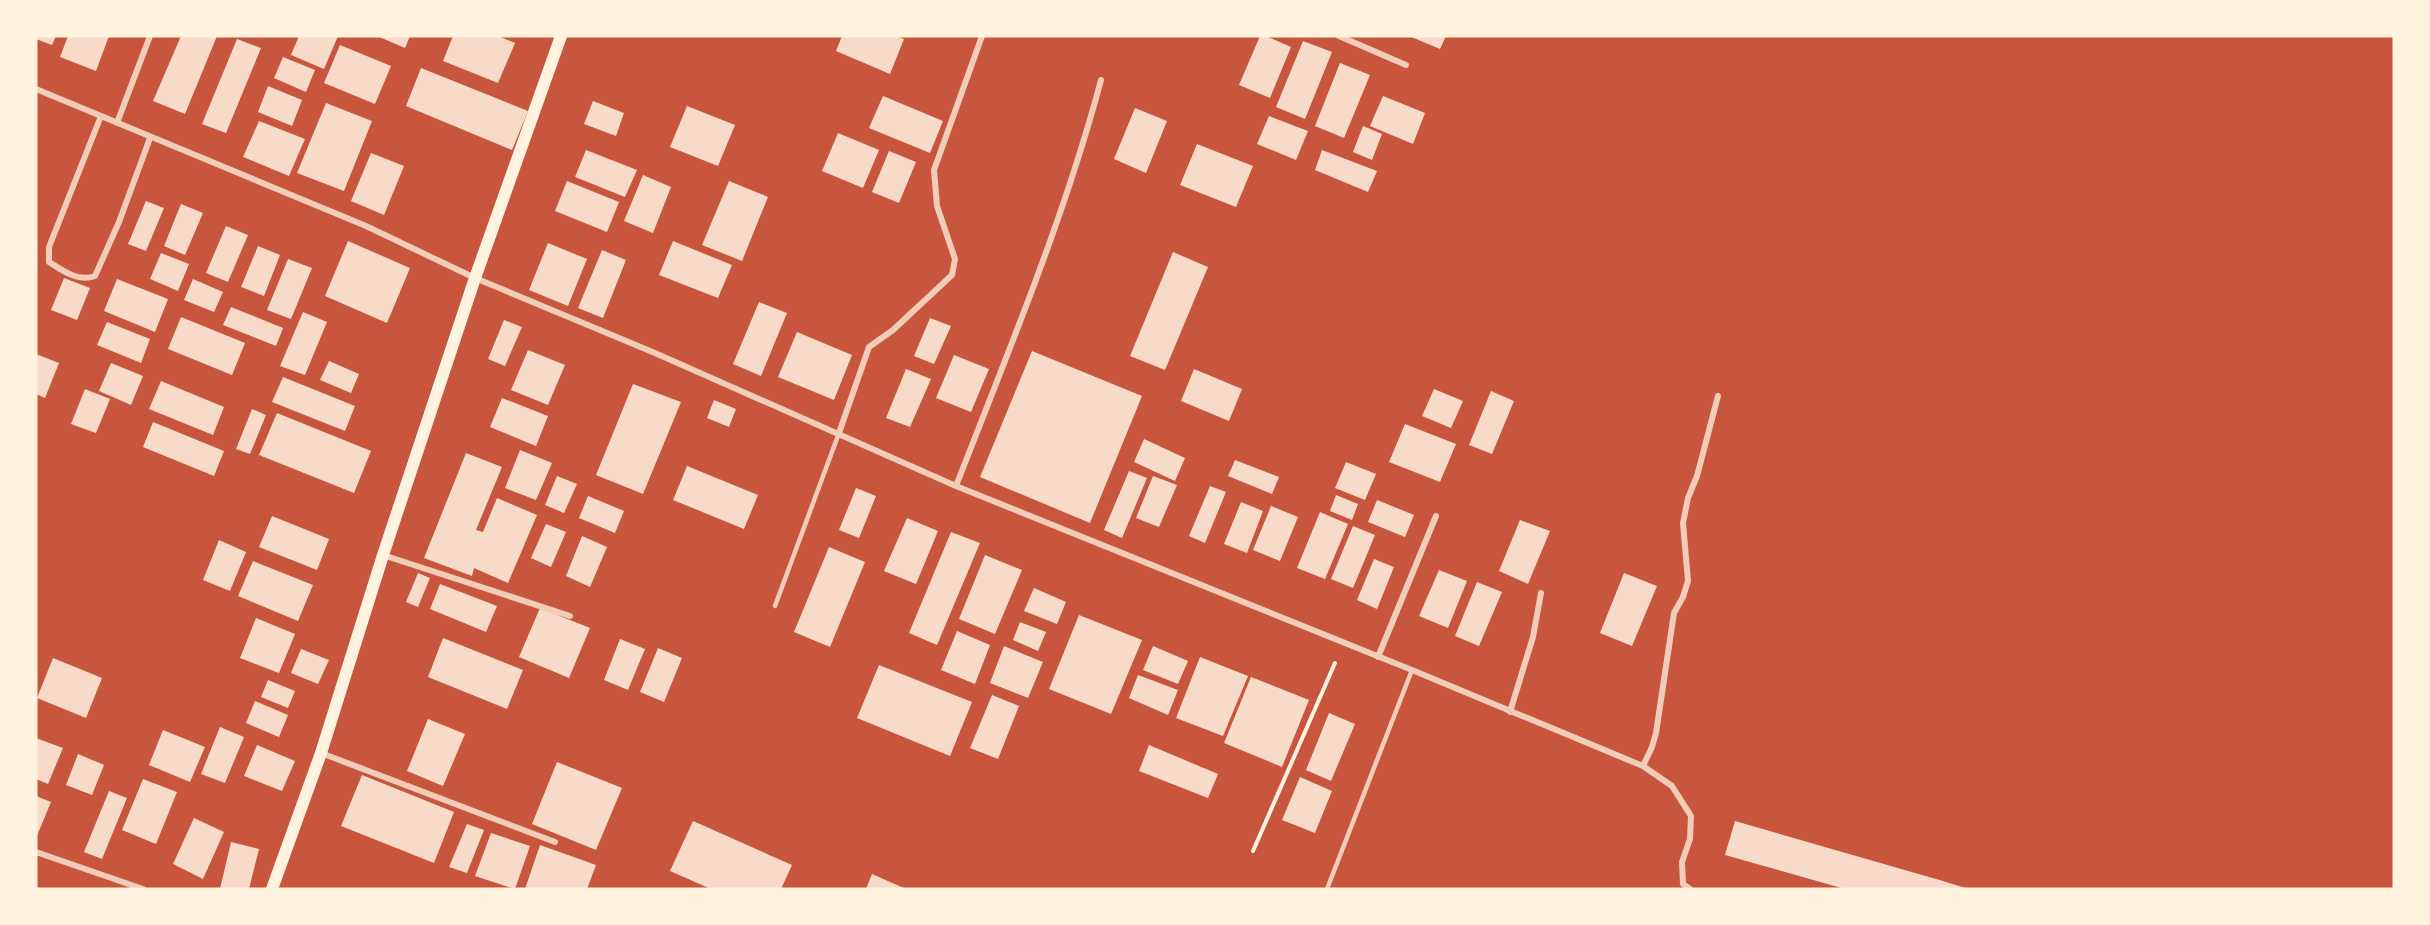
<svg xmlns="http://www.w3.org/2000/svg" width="2430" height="925" viewBox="0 0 2430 925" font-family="Georgia,serif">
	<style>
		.building { fill: #f7dbc8 }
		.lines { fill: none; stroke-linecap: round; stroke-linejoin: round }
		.path { stroke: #fff3e0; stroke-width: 4 }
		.service { stroke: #f1ccb7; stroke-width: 4.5 }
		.minor { stroke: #f1ccb7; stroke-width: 6 }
		.secondary { stroke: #fff3e0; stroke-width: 12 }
	</style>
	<rect width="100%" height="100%" fill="#c8553d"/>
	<path class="building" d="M36,36H56L52,45L36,39Z
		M68,36H109L96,71L60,57Z
		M181,36H217L185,114L153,101Z
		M299,36H338L324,69L291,55Z
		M377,36H410L405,48Z
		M453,36H498L515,43L498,83L443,61Z
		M842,36H896L904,39L890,74L836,51Z
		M1260,36H1266L1291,47L1270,98L1239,85Z
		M1409,36H1446L1440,49Z
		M237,39L261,48L226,133L202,124Z
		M1303,41L1332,52L1305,119L1276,107Z
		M340,45L391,66L375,104L324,83Z
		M283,57L315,70L306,92L274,78Z
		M1340,63L1370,75L1344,138L1315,126Z
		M421,68L528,111L512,150L406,106Z
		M268,86L302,100L292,126L258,112Z
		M883,96L943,121L930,153L869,128Z
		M1383,96L1425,113L1413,144L1370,126Z
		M593,101L624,113L616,136L584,124Z
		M326,103L372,121L344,191L297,173Z
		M687,106L735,125L718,166L670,147Z
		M1135,108L1167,121L1146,173L1114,159Z
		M1269,116L1308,131L1296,160L1257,144Z
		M259,121L305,139L289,176L243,157Z
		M1363,126L1382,134L1372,160L1353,152Z
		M838,133L879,150L863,188L822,171Z
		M1197,144L1253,166L1236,207L1180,185Z
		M586,150L637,170L625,197L575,177Z
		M1322,150L1377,171L1368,192L1315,170Z
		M889,151L916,162L899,203L872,192Z
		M371,153L404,166L384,215L351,201Z
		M643,175L671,187L653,233L624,221Z
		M567,181L619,202L607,232L555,211Z
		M729,181L768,197L742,261L702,245Z
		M146,201L164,208L146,251L128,244Z
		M181,204L203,213L185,255L164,246Z
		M226,226L248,235L228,282L206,273Z
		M348,241L410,268L387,323L325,296Z
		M673,241L732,265L718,298L659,275Z
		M548,243L587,259L568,306L529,290Z
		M258,246L280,255L264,296L241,287Z
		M602,250L626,260L603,318L578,308Z
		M1173,252L1208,267L1165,370L1130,356Z
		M161,253L189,264L178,291L150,279Z
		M288,259L312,268L291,319L267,310Z
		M64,278L90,288L77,320L51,310Z
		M117,279L168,299L155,332L104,311Z
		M193,279L223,292L214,312L184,300Z
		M759,302L787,313L761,376L733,364Z
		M231,307L283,328L276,346L223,325Z
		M303,312L327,322L305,375L280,366Z
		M181,317L245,343L232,375L168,349Z
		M930,318L951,326L934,364L914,356Z
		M504,320L522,327L505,366L488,359Z
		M107,322L150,339L141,363L97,345Z
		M797,332L852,355L834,400L778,377Z
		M528,350L565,365L548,405L511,390Z
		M1032,351L1142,396L1090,523L980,477Z
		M36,354L59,363L45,398L36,394Z
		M954,355L989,369L971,412L936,398Z
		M329,361L359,374L351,393L320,380Z
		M111,363L143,376L131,405L99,391Z
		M906,369L931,379L910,427L886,418Z
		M1194,369L1242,389L1229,421L1181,401Z
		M283,377L355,406L345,431L272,402Z
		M161,381L224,407L213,435L149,409Z
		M633,384L681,402L643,494L596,475Z
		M85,389L110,399L96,433L71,424Z
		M1434,389L1463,401L1451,428L1422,416Z
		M1491,391L1514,401L1492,454L1469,445Z
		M502,398L548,416L536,446L490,427Z
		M714,400L736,409L729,427L707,418Z
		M252,409L266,415L250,454L236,449Z
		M277,413L371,451L354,493L259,455Z
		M153,422L224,451L214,476L143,447Z
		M1405,424L1456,444L1440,482L1389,462Z
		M1144,439L1185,458L1175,481L1134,462Z
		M520,450L552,463L536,500L505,488Z
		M466,453L502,467L476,530L483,532L497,498L537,515L508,583L474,568L472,576L424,558Z
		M1235,460L1279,477L1272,494L1228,476Z
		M1346,462L1376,474L1365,500L1335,488Z
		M687,466L758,495L744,529L673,500Z
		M1129,471L1147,478L1122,538L1104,530Z
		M557,476L577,484L564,513L545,505Z
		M1153,476L1177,485L1159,527L1136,518Z
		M1210,486L1226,492L1205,543L1189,536Z
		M856,488L876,496L859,538L839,530Z
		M1336,495L1358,504L1352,520L1330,511Z
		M588,496L624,511L615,533L579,518Z
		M1377,500L1414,515L1405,537L1368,522Z
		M1241,502L1263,511L1247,553L1224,544Z
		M1271,506L1298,517L1280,561L1253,550Z
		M1320,512L1348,524L1325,579L1297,568Z
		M272,516L329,539L317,570L259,547Z
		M907,518L938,531L916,584L884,571Z
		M1520,520L1550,531L1528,584L1499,571Z
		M546,524L566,532L551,567L531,558Z
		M1353,526L1375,535L1353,588L1331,579Z
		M951,532L980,543L937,645L909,633Z
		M582,536L607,547L590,587L566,576Z
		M219,540L246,552L230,591L203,580Z
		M829,547L865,562L830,647L794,632Z
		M985,555L1022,570L995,634L959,619Z
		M1374,559L1394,567L1377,609L1357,600Z
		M253,561L313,585L298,621L238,596Z
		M1439,570L1467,581L1448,628L1419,616Z
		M418,573L430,578L418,607L406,602Z
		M1624,573L1657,586L1632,646L1600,633Z
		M1477,582L1502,592L1479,646L1455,636Z
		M440,584L497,606L486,632L430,609Z
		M1034,588L1066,602L1057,624L1024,611Z
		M540,608L590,628L569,678L519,657Z
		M1079,615L1142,640L1111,714L1049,689Z
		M256,618L295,634L279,673L240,658Z
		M1020,622L1046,632L1038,651L1013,640Z
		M957,631L990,645L975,684L941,670Z
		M443,638L523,670L507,709L428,677Z
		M620,639L645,649L628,690L604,680Z
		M1004,646L1043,662L1028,698L990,683Z
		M1153,646L1188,661L1178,684L1143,670Z
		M658,648L682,658L664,702L640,692Z
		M301,649L329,660L318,684L291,673Z
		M1200,657L1248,676L1223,736L1176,718Z
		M53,658L102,678L86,718L37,698Z
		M879,665L972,702L950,756L857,718Z
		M1138,675L1178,690L1168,715L1129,698Z
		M1251,677L1309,700L1282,767L1224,743Z
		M268,680L295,691L288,708L261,697Z
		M992,695L1019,706L998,759L970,748Z
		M255,701L288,715L279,737L246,723Z
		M1329,713L1355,724L1331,781L1306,770Z
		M428,719L465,734L443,786L407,771Z
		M220,727L244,737L225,783L201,774Z
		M163,730L205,747L190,782L149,765Z
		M36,738L63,748L48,784L36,779Z
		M257,745L295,761L282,791L244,776Z
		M1149,745L1218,774L1208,798L1139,771Z
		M78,754L104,765L92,795L66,785Z
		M557,762L622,788L596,850L532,824Z
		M362,775L454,812L434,863L341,826Z
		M1300,777L1332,791L1315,833L1282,820Z
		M143,779L177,792L156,844L122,830Z
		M109,791L127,798L102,859L84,852Z
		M36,796L51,802L36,838Z
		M194,818L224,832L203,879L173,864Z
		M693,821L792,865L781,889H711L670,871Z
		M1735,821L1936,879L1969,889H1845L1725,855Z
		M467,824L484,830L467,873L449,867Z
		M491,833L530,846L515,889L475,876Z
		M231,842L259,849L249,889H220Z
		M540,845L596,865L587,889H525Z
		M872,874L906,889H866Z"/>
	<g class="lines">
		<path class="path" d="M1253,851L1335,663"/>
		<path class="service" d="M775,606L839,433
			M1327,889L1412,670"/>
		<path class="minor" d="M1339,36L1406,65
			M36,89L366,226L475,278L655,353L956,486L1412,670L1643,766L1672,786L1691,816L1690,839L1682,862L1683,884L1690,889
			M101,116L49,247V262C63,271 78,282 95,276L119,222L150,138
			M117,123L150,36
			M839,433L869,347L893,330L952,275L955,259L937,206L934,170L982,36
			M956,486C1008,352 1064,219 1101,80
			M383,555L570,616
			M1378,657L1436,516
			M1510,712L1533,637L1541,593
			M321,753L555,842
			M1643,766L1652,747L1656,733L1674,613L1683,597L1688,581L1683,523L1688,498L1697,476L1718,396
			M36,852L143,889"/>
		<path class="secondary" d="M272,889L321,753L383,555L475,278L561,36"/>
	</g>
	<rect width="2430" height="925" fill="none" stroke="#fff3e0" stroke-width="75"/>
</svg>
